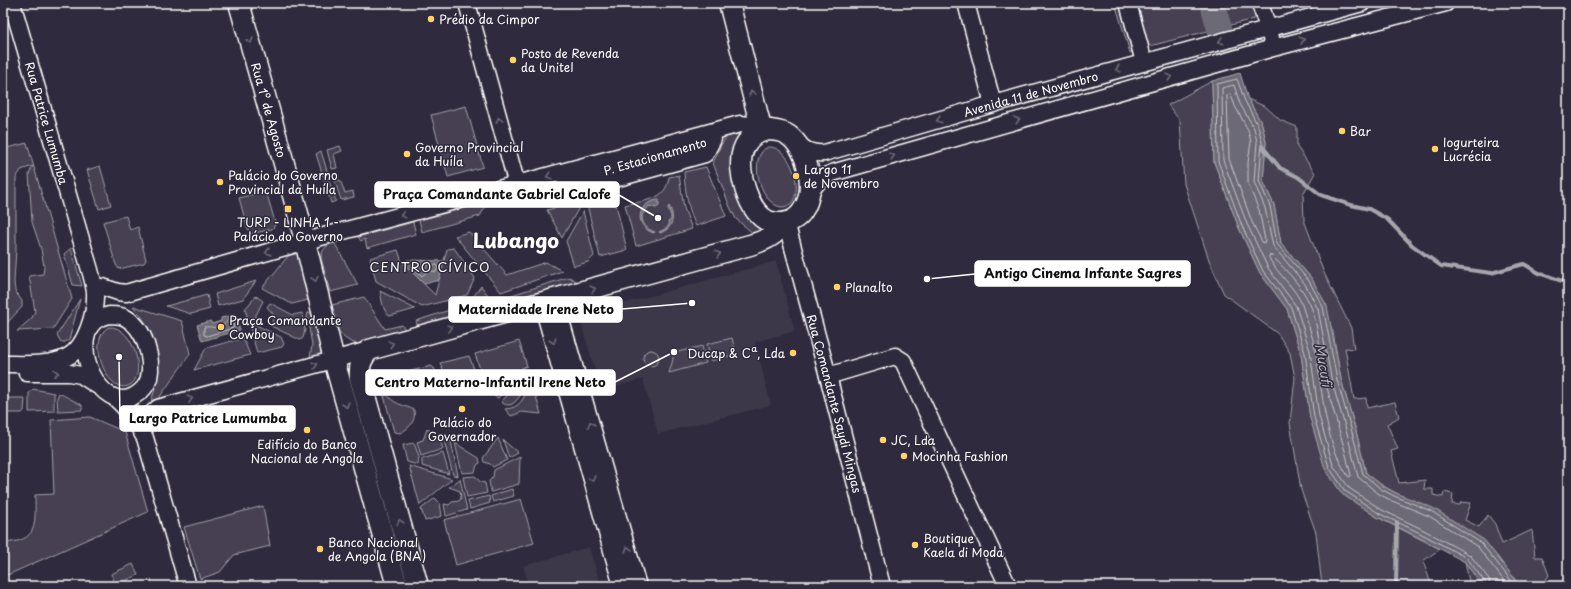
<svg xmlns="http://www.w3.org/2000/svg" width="1571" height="589" viewBox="0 0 1571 589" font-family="'Playpen Sans',sans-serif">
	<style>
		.built { fill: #3c3749 }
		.green { fill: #464152; stroke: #a2a0a8 }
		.water { fill: #6d6a77; stroke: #a7a6ad }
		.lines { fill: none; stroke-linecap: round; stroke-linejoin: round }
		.shore { stroke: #c5c3c9; stroke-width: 1 }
		.stream { stroke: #a7a6ad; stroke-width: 4 }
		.river { stroke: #6d6a77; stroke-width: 25 }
		.minor-casing { stroke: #fff; stroke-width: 19 }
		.major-casing { stroke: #fff; stroke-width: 23 }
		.minor { stroke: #2f2a3d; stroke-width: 16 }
		.major { stroke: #2f2a3d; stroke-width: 20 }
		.oneway { stroke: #6d6a77 }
		.poi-dot { fill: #ffd166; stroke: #2f2a3d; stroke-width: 1.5 }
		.labels { text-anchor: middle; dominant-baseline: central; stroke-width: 3; stroke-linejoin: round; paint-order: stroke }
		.poi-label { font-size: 12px; fill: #fff; stroke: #2f2a3d; text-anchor: start }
		.street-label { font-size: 12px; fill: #fff; stroke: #2f2a3d }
		.neighbourhood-label { font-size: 13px; letter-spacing: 1px; fill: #fff; stroke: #2f2a3d }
		.water-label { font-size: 13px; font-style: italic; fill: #b6b4bb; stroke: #2f2a3d }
		.town-label { font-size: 20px; font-weight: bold; fill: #fff; stroke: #2f2a3d }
		.leader { fill: none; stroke: #fff; stroke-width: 1.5 }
		.callout-dot { fill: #fff; stroke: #2f2a3d; stroke-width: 1.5 }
		.callout { fill: #fff; stroke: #fff; stroke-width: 1.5 }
		.callout-label { font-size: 13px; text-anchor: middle; font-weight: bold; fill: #111 }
	</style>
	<rect width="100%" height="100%" fill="#2f2a3d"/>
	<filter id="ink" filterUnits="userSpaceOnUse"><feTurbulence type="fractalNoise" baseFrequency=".025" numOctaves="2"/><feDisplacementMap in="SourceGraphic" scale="8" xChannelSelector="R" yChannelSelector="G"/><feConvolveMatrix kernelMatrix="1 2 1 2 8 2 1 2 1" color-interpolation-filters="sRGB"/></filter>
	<g filter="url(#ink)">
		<path class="built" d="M776,261L795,331L755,342L771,405L658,434L643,379L601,391L579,316Z
			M589,547L601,586H529L523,566Z"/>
		<path class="green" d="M1115,3H1269L1273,14L1150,46L1130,53Z
			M1212,81L1214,162L1239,228L1260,273L1287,309L1301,354L1310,418L1342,494L1377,517L1440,549L1423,561L1431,584L1428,586H1322L1316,533L1301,490L1290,423L1295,378L1290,353L1278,334L1224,294L1210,263L1184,184L1180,121L1168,105Z
			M1248,99L1266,107L1280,120L1297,127V147L1315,173L1303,194L1304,220L1324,273L1351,328L1354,349L1345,348L1354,399L1366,398L1367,408L1395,402L1399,417L1387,424L1398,449L1391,451L1399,483L1425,480L1424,489H1433V495L1443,497L1444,492L1453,494L1452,504L1460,505L1461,502L1471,503L1465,520L1479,527L1488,515L1495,524L1502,544L1532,530L1535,557H1542L1549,575L1546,580L1545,586H1518L1514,578L1484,540L1383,486L1366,473L1356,431L1341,379L1333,332L1312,279L1281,243L1274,205L1263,181L1266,142L1262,124Z
			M466,106L483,167L448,177L431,115Z
			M735,133H738L739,136L734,146L763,229L755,235L736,219L730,207L713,163L721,145L728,135Z
			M27,143L72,299L53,329L17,331L32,318L35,311L29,276L43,274L44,267L41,249L32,222L29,174L33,166L21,170L16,178V250L14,281L15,291L22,301V307L7,323L4,320L3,295V149Z
			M340,146L342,151L334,154L337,168L332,169L327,150Z
			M768,147C792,145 807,198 787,206C765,215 744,158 768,147Z
			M321,151L328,174L323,176L316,154Z
			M100,166L111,205L99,209L87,170Z
			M706,167L726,216L696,226C688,209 685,191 684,172Z
			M679,175L684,208L692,229L636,246L625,205C645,200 666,201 669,177Z
			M328,178L336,201L331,203L324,179Z
			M340,180L345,193L353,191L354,197L341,200L335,181Z
			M266,191L275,222L274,227L272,229L251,234L247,227L239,198Z
			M613,192L627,250L600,257L587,205L591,198Z
			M580,201L581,204L562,238L547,210Z
			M488,202L480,216L422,232L419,220Z
			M583,211L594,256L588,262L574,266L566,241Z
			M126,216L130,230L138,227L146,260L144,263L119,269L116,265L103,222Z
			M413,222L416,234L367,248L365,239L361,241L358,237Z
			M469,232L507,275L546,262L562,271L501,292L455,236Z
			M334,242L358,285L330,292L321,258C322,249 326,246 334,242Z
			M71,248L82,286L73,285L64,254Z
			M454,248L475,278L467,295L422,307L376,281L370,258L398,250L402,262L435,295L447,249Z
			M298,253L312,299L292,304L262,288L288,256Z
			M569,277L581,284L510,304L505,297Z
			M256,281L243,299L218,306L215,294Z
			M481,286L498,308L418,328L416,321L468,304Z
			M380,291L415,309L390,316C382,311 382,299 380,291Z
			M207,295L210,309L191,314L166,306Z
			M256,296L263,301L252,323L281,337L284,344L282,347L257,353L245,309Z
			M364,297L385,329L402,325L406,331L358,344C336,339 336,324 332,305Z
			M80,299L69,340L65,342H61L57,335Z
			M270,303L293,315L302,313L305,330L303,338L300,340L271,326L274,315L267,307Z
			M133,306L182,321L190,354L159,398L151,401C165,364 158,335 133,306Z
			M314,311L323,352L321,355L310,358L312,345L307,316L308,313Z
			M109,327C133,325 149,378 128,386C106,394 86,338 109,327Z
			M243,338L250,355L194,370L206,348Z
			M732,338L736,354L711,361L707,344Z
			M519,341L527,366C512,370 508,389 498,398L483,390L484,381L475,354Z
			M702,346L706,363L669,373L672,363L674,353Z
			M643 358a8 8 0 1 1 16 0a8 8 0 1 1-16 0Z
			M469,356L479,382V385L477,390L456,378L451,388L445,385L444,372L440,363Z
			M431,366L434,368C439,379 437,387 426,392C415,390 408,380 395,380L394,383H392L389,382L388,378L391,376Z
			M529,370L532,382C521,386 517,414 501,402C512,392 516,378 529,370Z
			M385,386L389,390L387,393C391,404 405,405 414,410C416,421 410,428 400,433L394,432L382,389L383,387Z
			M533,386L541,414L522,412L511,416L505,409C521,408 522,399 530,387Z
			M33,389L54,393V411L29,412V393Z
			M59,393L82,405V410L58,411L57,398Z
			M3,398H25L24,411L22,413H4Z
			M90,417L125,432L148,512L3,577V543C39,541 35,525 35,495L54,494L51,420Z
			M427,429L439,435L443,449L421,456L417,442L423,440Z
			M443,437L451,441L458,476L453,475Z
			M498,438L507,460L493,467L490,464L484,462L483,458Z
			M503,440L518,453L509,458Z
			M414,443L419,457L418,465L407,462L403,445Z
			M455,443L479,458L480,463L477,465L475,472L462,473Z
			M443,453L449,474L422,466V459Z
			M520,457L519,484L491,492L489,481L493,477L494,470Z
			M409,466L452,479L420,505Z
			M475,476L480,482L485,483L487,493L467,497L463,477Z
			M460,479L467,510L446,516L444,504L449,505L452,502L459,501L461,498L460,491L449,487Z
			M512,489L514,496L493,502L491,496Z
			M489,496L490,503L470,509L468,501Z
			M435,498L440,503L442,516L425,521L421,509Z
			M521,499L534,543L456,565L444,520Z
			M263,506L270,546L234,555L220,572L200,579L184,527Z
			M1465,562L1482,586H1470Z
			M133,564L138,575L116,585L111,574Z"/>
		<path class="water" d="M1204,3H1219L1223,12L1216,13L1210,17Z
			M1240,73L1248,99L1262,124L1266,142L1263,181L1274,205L1281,243L1312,279L1327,306L1341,379L1356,431L1366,473L1383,486L1396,493L1433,508L1484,540L1514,578L1518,586H1482L1465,562L1414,535L1377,517L1342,494L1325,469L1310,418L1301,354L1287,309L1260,273L1239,228L1214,162L1212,81Z
			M659,200V206L656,208L649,206L642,215C642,224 646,229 655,232L654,233C633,227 637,201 659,200Z
			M669,206C676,218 672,229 660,233L659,232L667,228L669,225L668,222L671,220V216L668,208Z
			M408,260L444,261L439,280L424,284L402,262Z
			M234,315L240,330L202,341L197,325L211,321L212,324L221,321V318Z"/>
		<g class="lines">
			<path class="shore" d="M1229,94L1231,95L1235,106L1248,130L1251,142L1248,162V184L1259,210L1265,240L1264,243L1262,242L1252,222L1229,159L1227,96Z
				M1270,255L1272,256C1288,272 1306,290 1313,312C1320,335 1320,360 1326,384C1334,414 1344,444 1351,475L1350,477L1348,476C1324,441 1323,394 1316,353C1313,337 1307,321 1302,305C1297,289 1277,274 1269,258Z
				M415,264L437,265L438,267L436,272L429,270L422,276L413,267Z
				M230,320L234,326L233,328L207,336L204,335V327C210,326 215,329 221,326C226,324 225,321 230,320Z
				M1485,586V582L1467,558L1416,531L1380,514L1345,491L1329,467L1314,417L1305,353L1291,307L1263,271L1242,226L1218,161L1217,84L1237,79L1245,101L1258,126L1262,142L1259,181L1270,206L1277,244L1309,281L1323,307L1337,380L1352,432L1363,474L1381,489L1394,496L1431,511L1481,543L1510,579L1513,586
				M1490,586L1489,579L1470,555L1418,527L1382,510L1349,488L1333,465L1319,416L1310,351L1296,306L1268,268L1247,224L1223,160L1222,88L1234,85L1240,104L1254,128L1257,142L1254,182L1265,208L1273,246L1305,284L1318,309L1332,382L1347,433L1358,477L1379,494L1392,501L1429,516L1478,547L1508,586"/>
			<path class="stream" d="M1262,146L1280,168L1298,177L1321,195L1351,205L1369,209L1387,219L1412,245L1441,266L1491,273L1524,264L1539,273L1568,283
				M1396,586L1397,522"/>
			<path class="river" d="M1212,3L1226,51"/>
			<g class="minor-casing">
				<g id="minor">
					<path d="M467,3L517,185"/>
					<path d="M966,3L993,104"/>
					<path d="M1128,3L1144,62"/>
					<path d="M1260,3L1271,38"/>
					<path d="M713,139L705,154L560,194L567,180Z"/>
					<path id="s1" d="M795,142C805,150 811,154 824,153L993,104L1362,3"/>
					<path d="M809,195C815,184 820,178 832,173L1273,48L1446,3"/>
					<path id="s2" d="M786,222L828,376L882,586"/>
					<path d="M103,287L118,292L126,293L306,241L740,124L750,125L762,131"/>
					<path d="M555,300L638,586"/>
					<path d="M542,303L622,586"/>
					<path d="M109,315C115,315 121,315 126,318C145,328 153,359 149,378C147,386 141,392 134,396C100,414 71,346 93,323C97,318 103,317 109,315Z"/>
					<path d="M3,364C21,364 51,366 67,357C86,348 96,312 95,292C94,285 92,277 90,270L12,3"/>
					<path d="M27,373H69L81,375L98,386"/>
					<path d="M828,376L895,356L903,361L1008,586"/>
					<path d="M114,397C128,409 136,422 145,438L188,586"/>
					<path d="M145,423L149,416L158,408L369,350"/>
				</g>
			</g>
			<g class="major-casing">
				<path id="major" d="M239,3L299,217L334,360L397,586
					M729,3L762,131
					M770,130C777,131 782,131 788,135C808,149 817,190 803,210C799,217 791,222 783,223C778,223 773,223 768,221C748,212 736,170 743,150C747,138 758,131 770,130Z
					M418,586L360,378C359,366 361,359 369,350L750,245C767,240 774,236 786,222"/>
			</g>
			<use href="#minor" class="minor"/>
			<use href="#major" class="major"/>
		</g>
		<defs><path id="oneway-chevron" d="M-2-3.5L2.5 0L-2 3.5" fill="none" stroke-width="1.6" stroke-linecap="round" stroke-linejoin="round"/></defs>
		<g class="oneway">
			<use href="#oneway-chevron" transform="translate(1302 40) rotate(-15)"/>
			<use href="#oneway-chevron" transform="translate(250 41) rotate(74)"/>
			<use href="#oneway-chevron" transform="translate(1221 41) rotate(165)"/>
			<use href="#oneway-chevron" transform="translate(1118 69) rotate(165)"/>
			<use href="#oneway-chevron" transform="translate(1169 77) rotate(-16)"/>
			<use href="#oneway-chevron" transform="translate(752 93) rotate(-104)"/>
			<use href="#oneway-chevron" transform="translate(499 120) rotate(-105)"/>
			<use href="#oneway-chevron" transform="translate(939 120) rotate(163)"/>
			<use href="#oneway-chevron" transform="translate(1017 120) rotate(-16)"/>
			<use href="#oneway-chevron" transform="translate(892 156) rotate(-16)"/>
			<use href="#oneway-chevron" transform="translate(549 176) rotate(165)"/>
			<use href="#oneway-chevron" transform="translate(403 215) rotate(165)"/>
			<use href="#oneway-chevron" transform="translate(268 252) rotate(164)"/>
			<use href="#oneway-chevron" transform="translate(718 254) rotate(-16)"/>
			<use href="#oneway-chevron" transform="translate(315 279) rotate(77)"/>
			<use href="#oneway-chevron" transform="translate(593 289) rotate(-16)"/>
			<use href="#oneway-chevron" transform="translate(450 328) rotate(-15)"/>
			<use href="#oneway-chevron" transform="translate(553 341) rotate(74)"/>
			<use href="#oneway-chevron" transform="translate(391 344) rotate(-15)"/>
			<use href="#oneway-chevron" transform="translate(315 365) rotate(-16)"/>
			<use href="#oneway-chevron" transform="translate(56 373)"/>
			<use href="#oneway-chevron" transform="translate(190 399) rotate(-15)"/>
			<use href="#oneway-chevron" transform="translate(346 405) rotate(74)"/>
			<use href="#oneway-chevron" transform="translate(591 424) rotate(-106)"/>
			<use href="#oneway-chevron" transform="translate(592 479) rotate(74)"/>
			<use href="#oneway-chevron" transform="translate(400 522) rotate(-106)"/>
			<use href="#oneway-chevron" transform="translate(628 549) rotate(-106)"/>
		</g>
	</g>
	<g class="poi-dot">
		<circle cx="431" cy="19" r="4"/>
		<circle cx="513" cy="60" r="4"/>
		<circle cx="1342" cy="131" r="4"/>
		<circle cx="1435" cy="149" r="4"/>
		<circle cx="407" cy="154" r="4"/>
		<circle cx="796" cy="176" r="4"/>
		<circle cx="220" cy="182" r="4"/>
		<rect x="284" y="205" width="8" height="8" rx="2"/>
		<circle cx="837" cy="287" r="4"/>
		<circle cx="221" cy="327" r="4"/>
		<circle cx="793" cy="353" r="4"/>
		<circle cx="462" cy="409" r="4"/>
		<circle cx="307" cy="430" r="4"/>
		<circle cx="883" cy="440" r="4"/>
		<circle cx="904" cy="456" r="4"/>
		<circle cx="915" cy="545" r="4"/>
		<circle cx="320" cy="549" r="4"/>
	</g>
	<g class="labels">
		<g class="poi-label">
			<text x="439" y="19">Prédio da Cimpor</text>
			<text x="521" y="53">Posto de Revenda<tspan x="521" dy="14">da Unitel</tspan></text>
			<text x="1350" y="131">Bar</text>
			<text x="1443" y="142">Iogurteira<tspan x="1443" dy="14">Lucrécia</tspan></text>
			<text x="415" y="147">Governo Provincial<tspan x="415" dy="14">da Huíla</tspan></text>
			<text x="804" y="169">Largo 11<tspan x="804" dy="14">de Novembro</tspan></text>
			<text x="228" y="175">Palácio do Governo<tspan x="228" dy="14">Provincial da Huíla</tspan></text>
			<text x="288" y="222" text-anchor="middle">TURP - LINHA 1 -<tspan x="288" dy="14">Palácio do Governo</tspan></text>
			<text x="845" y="287">Planalto</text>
			<text x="229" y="320">Praça Comandante<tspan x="229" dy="14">Cowboy</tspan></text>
			<text x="785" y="353" text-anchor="end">Ducap &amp; Cª, Lda</text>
			<text x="462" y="422" text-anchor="middle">Palácio do<tspan x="462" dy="14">Governador</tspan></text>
			<text x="891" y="440">JC, Lda</text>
			<text x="307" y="444" text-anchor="middle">Edifício do Banco<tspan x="307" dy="14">Nacional de Angola</tspan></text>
			<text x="912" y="456">Mocinha Fashion</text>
			<text x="923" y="538">Boutique<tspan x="923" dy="14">Kaela di Moda</tspan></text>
			<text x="328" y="542">Banco Nacional<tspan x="328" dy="14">de Angola (BNA)</tspan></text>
		</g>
		<g class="street-label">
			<text stroke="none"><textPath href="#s1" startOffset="247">Avenida 11 de Novembro</textPath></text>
			<text transform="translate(269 110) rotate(74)">Rua 1º de Agosto</text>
			<text transform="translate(47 123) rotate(74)">Rua Patrice Lumumba</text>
			<text transform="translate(655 156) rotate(-16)">P. Estacionamento</text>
			<text stroke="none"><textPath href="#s2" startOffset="188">Rua Comandante Saydi Mingas</textPath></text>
		</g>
		<g class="neighbourhood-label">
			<text x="430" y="266">CENTRO CÍVICO</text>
		</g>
		<g class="water-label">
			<text transform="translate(1324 365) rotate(80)">Mucufi</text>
		</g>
		<g class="town-label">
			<text x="516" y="240">Lubango</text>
		</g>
	</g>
	<path class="leader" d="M658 218L619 195M927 279L975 274M692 303L622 309M674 352L615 382M119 357L120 419"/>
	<g class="callout-dot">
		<circle cx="658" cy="218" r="4"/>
		<circle cx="927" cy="279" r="4"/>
		<circle cx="692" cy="303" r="4"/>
		<circle cx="674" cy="352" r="4"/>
		<circle cx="119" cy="357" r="4"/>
	</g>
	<g class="callout">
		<rect x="375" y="182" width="244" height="25" rx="4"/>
		<rect x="975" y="261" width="215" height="25" rx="4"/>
		<rect x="449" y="297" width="173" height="25" rx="4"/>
		<rect x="366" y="370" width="249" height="25" rx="4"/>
		<rect x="120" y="406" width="175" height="25" rx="4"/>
	</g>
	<g class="callout-label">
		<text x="497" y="199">Praça Comandante Gabriel Calofe</text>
		<text x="1083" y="278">Antigo Cinema Infante Sagres</text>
		<text x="536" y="314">Maternidade Irene Neto</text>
		<text x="490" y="387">Centro Materno-Infantil Irene Neto</text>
		<text x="208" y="423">Largo Patrice Lumumba</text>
	</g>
	<rect width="1571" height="589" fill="none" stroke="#2f2a3d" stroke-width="16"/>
	<rect x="8" y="8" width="1555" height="573" fill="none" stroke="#fff" stroke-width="1.5" filter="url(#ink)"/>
</svg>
